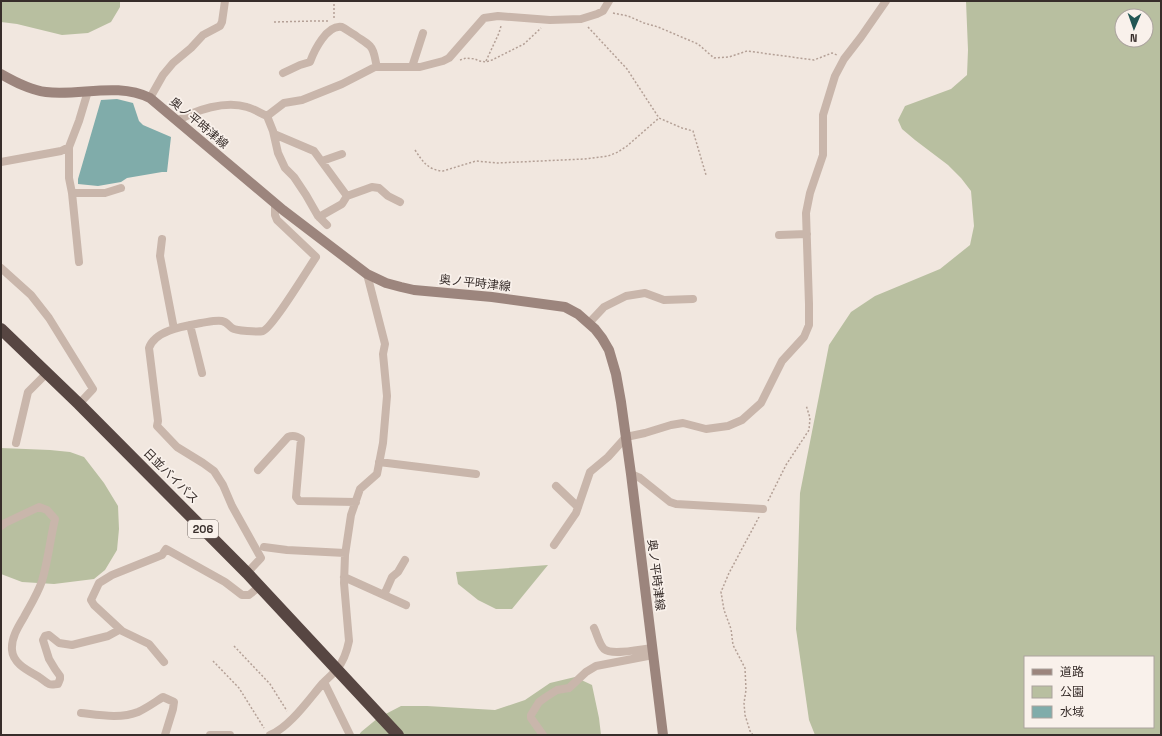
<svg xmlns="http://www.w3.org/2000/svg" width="1162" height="736" viewBox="0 0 1162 736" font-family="'Space Grotesk','Noto Sans JP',sans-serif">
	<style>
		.green { fill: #b8bfa0; fill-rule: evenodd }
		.water { fill: #80acaa }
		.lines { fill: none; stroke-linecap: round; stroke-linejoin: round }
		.path { stroke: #b4a096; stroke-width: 1.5; stroke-dasharray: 2 2; stroke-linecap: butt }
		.street { stroke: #c9b6ab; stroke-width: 8 }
		.secondary { stroke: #9c857d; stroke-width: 10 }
		.highway { stroke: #574642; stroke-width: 12 }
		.labels { text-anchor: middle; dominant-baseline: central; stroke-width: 3.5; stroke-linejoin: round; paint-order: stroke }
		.shield { fill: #f9f1eb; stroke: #716864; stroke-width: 1 }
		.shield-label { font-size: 11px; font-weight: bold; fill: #372d2a }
		.street-label { font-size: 12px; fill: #372d2a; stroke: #f9f1eb }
	</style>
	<rect width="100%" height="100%" fill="#f1e7df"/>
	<path class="green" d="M1,1H120V7L111,22L88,33L62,35L17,24L1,22Z
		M966,1H1161V735H815L809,720L796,629L800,493L829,345L851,312L875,296L940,269L970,245L974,226L971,191L961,178L948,165L915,140L902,129L898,120L905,106L951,89L967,75L968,50ZM1122,16H1146V40H1122ZM1025,657H1153V727H1025Z
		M1,448L50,450L70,452L84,457L104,483L118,506L119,529L117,550L105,570L94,579L54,584L22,582L1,574Z
		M548,565L512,609H496L478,600L458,584L456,572Z
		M575,677L592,685L599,718L601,735H359L361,732L378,718L401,706H427L495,710L525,700L550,683Z"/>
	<path class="water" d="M117,99L133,103L139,121L143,125L171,137L167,172H162L127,178L121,182L98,186L78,184V179L101,100Z"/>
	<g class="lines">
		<path class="path" d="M613,13L628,16L644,23L658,27L698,44L714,58L729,57L747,51L814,60L832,53L837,55
			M334,18V1
			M274,22L315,21H328
			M588,27L627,69L659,118L682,128L693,131L706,175
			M460,60L466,58L475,59L479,61L486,62L492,60L524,44L541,28
			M486,61L499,33L501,26
			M415,150C423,162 428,170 443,171L476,161L497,163L584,159L608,156L618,152L627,146L659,118
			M768,501L786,465L809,430L810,418L806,405
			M234,646L270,684L287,711
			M213,661L239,688L264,728
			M753,735L750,731L745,715L744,703L746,690L745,668L733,645L731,629L724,610L721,592L729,573L759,517"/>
		<path class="street" d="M412,67L423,33
			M283,73L300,65L310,62C314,51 327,24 342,27C346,29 351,33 355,35C360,39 366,42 370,46C375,51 375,61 377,67
			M150,98L163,75L173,63L191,48L203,35L220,26L222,22L225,1
			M267,116L273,131L278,153L285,168L294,177L306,195L318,216L327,225
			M177,121C196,110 225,100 247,107C254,109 260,113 267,116L284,103L302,100L342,84L375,67H420L443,61L449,58L484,18L498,16L550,20L581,19L597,14L603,11L609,1
			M274,134L314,151L347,196
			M69,147V178L72,193L79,262
			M322,161L342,154
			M1,162L61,151L69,147L79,121L88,91
			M72,193H105L121,188
			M319,217L342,204L347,196L372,187L379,188L388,196L400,202
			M779,235L807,234
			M162,239L160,256L174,329
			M1,268L31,295L49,318L93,389L79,404
			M589,323L604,307L626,296L645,293L664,300L693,299
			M190,325L202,373
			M16,443L28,392L47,373
			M379,462L476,474
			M258,470L288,437C293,435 297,436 301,439L296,497L299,501L356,502
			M631,474L640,478L670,502L676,504L763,509
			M556,486L578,507
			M1,526L5,523L39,507L47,510L55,519C50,540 48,561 42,581C38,593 30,606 24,617C18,627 11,638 12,650C13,664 29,671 39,677C42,679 45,682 49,684C52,685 55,684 58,684L60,679V676L55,669L49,659L43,640L45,636L49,635L59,643L72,645L108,636L119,630
			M554,545L576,513L590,472L608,457L626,437L645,433L671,425L683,423L706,429L728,426L742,420L761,403L782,361L804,337L809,325V304L806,213L810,193L823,155V115L835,76L844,59L861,37L886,1
			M264,547L287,550L345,553
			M247,573L261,558L232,506L223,485L214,471L203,463L177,447L157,426L158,421L149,348C155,330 185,326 201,323C208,322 216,320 222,321C227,322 229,326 232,328C236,331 258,332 263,331C272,328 308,269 316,257L277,220L275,215V203
			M344,577L406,605
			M384,595L392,577L398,572L405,560
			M594,628C597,634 599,644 604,649C612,656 641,649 652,648
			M164,662L149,644L122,631L94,605L91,600L99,583L112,575L162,555L166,549L225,582L242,595H249L259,587
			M324,682L350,735
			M81,713C99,715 121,719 138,712C147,708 155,702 163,697L174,702L173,709L165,735
			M210,735H230
			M270,735C290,727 309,699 323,683C328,678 333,674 337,669C343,662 347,651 349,641L344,583L345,555L351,515L360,489L377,474L383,443L387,396L383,354L385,344L367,274
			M543,735L531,718V715L539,702L546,697L557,690L569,688L586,672L596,666L653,655"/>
		<path class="secondary" d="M1,74C15,82 30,90 46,92C81,96 117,82 150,98L283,210L367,274L386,283L401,287L414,290L492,297L565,307L578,314L595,329L602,338L609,350L616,374L621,402L631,474L663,735"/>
		<path class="highway" d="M1,329L79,404L247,573L398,735"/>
	</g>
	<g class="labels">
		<rect class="shield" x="188" y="520" width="30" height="18" rx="3"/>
		<g class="shield-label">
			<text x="203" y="529">206</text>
		</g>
		<g class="street-label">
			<text transform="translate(199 123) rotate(40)">奥ノ平時津線</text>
			<text transform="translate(475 283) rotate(6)">奥ノ平時津線</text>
			<text transform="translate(171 476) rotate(45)">日並バイパス</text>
			<text transform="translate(656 575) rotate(83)">奥ノ平時津線</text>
		</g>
	</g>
	<rect width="1162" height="736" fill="none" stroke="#372d2a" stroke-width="4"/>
	<rect x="1024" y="656" width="130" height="72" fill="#f9f1eb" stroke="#aba39e"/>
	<rect x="1032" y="669" width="20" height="6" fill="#9c857d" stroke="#aba39e"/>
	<text x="1060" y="676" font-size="12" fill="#372d2a">道路</text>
	<rect x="1032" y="686" width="20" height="12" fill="#b8bfa0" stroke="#aba39e"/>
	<text x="1060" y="696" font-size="12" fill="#372d2a">公園</text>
	<rect x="1032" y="706" width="20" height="12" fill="#80acaa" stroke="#aba39e"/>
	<text x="1060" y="716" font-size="12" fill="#372d2a">水域</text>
	<g transform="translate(1134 28) rotate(182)"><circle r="19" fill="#f9f1eb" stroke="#aba39e"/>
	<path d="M0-3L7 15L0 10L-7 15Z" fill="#225654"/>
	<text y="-6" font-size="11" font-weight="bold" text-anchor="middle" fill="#372d2a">N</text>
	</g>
</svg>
